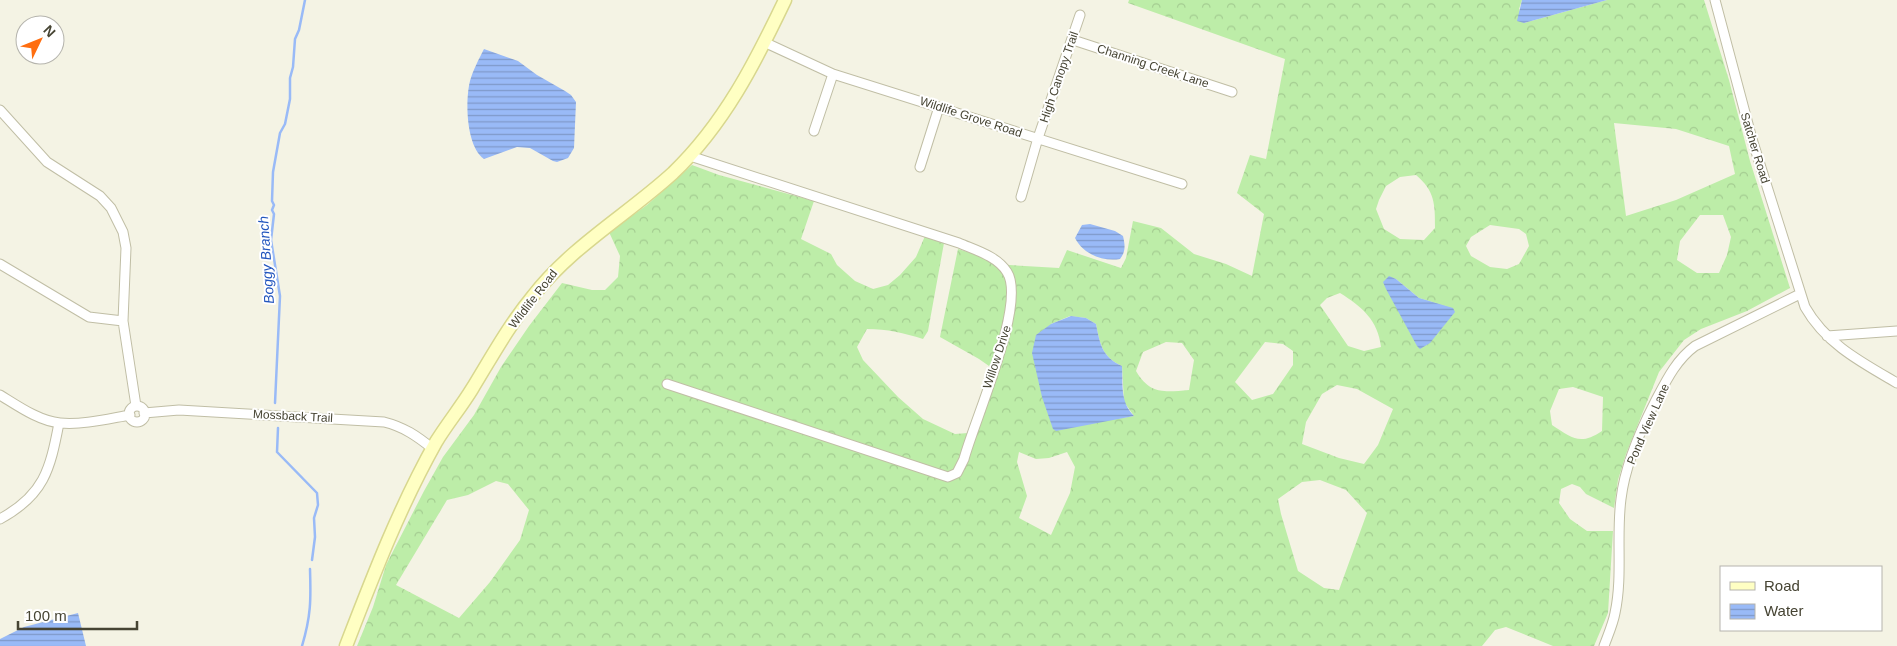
<svg xmlns="http://www.w3.org/2000/svg" width="1897" height="646" viewBox="0 0 1897 646" font-family="Arial,sans-serif">
	<style>
		.forest { fill: url(#forest-crowns); fill-rule: evenodd }
		.water { fill: url(#water-rules) }
		.lines { fill: none; stroke-linecap: round; stroke-linejoin: round }
		.stream { stroke: #99baf7; stroke-width: 2.5 }
		.street-casing { stroke: #c0bea5; stroke-width: 11 }
		.secondary-casing { stroke: #d8d78e; stroke-width: 15 }
		.street { stroke: #fff; stroke-width: 9 }
		.secondary { stroke: #ffffc3; stroke-width: 12 }
		.labels { text-anchor: middle; dominant-baseline: central; stroke-width: 4; stroke-linejoin: round; paint-order: stroke }
		.street-label { font-size: 12px; fill: #464433; stroke: #fff }
		.water-label { font-size: 14px; font-style: italic; fill: #2255bd; stroke: #fff }
	</style>
	<defs>
		<pattern id="forest-crowns" width="20" height="18" patternUnits="userSpaceOnUse" patternTransform="scale(1.25)"><rect width="20" height="18" fill="#bdeda8"/><path d="M2 6a3 3 0 1 1 6 0M12 15a3 3 0 1 1 6 0" fill="none" stroke="#a4cc91"/></pattern>
		<pattern id="water-rules" width="6" height="5" patternUnits="userSpaceOnUse" patternTransform="scale(1.25)"><rect width="6" height="5" fill="#99baf7"/><path d="M0 2.5h6" fill="none" stroke="#7f99c9"/></pattern>
	</defs>
	<rect width="100%" height="100%" fill="#f4f3e4"/>
	<path class="forest" d="M1129,0H1522L1519,9L1524,23L1607,0H1704L1729,80L1750,161L1790,288L1747,311L1701,329L1684,340L1659,372L1626,454L1618,480L1614,508L1586,494L1580,487L1572,484L1561,489L1559,503L1570,519L1587,531H1613L1608,613L1594,646H1553L1506,627L1495,630L1482,646H357L373,607L386,565L424,491L443,457L474,415L501,367L529,326L562,283L592,290H605L618,277L620,256L609,232L647,205L692,165L719,175L814,201L801,239L831,254L837,265L855,281L873,289L888,285L900,275L916,257L925,236L944,243L928,331L923,339C904,333 887,329 867,329L857,347L863,360L898,397L923,419L955,434L968,433L987,401L999,373L979,359L940,337L958,249L1009,265L1059,268L1067,250L1121,268L1126,258L1133,221L1161,228L1194,254L1226,264L1252,276L1264,214L1237,193L1250,155L1266,159L1285,59L1128,3ZM1614,123L1676,129L1729,146L1735,174L1676,200L1626,216ZM1416,175C1435,191 1435,204 1435,228L1424,240L1400,239L1384,229L1376,209L1379,200L1386,186L1400,177ZM1700,215H1723L1731,237L1727,255L1719,273H1697L1677,260L1680,241ZM1490,225L1519,229L1526,234L1529,246L1519,264L1507,269L1490,267L1471,256L1466,246L1471,237ZM1389,277L1396,279L1419,298L1453,308L1386,289ZM1340,293C1362,307 1378,320 1381,347L1364,351L1348,346L1320,305L1327,298ZM1070,316L1086,318L1096,324C1100,344 1102,357 1122,366L1124,402L1134,416L1096,422L1051,324ZM1166,342L1182,343L1194,360L1189,390C1165,392 1150,395 1136,371L1143,352ZM1265,342L1283,344L1293,351V365L1273,394L1252,400L1235,382ZM1337,385L1357,389L1393,409L1378,445L1364,464L1339,458L1302,444L1306,422L1322,394ZM1573,387L1603,397L1602,431C1580,446 1572,438 1552,425L1550,411L1559,389ZM1019,452L1036,459L1049,458L1067,452L1075,467L1070,493L1051,535L1019,518L1027,496L1017,462ZM1320,480L1346,490L1367,513L1339,590L1324,588L1298,571L1281,514L1278,499L1302,482ZM496,481L508,484L529,510L520,540L490,582L459,618L396,585L447,500L468,495Z"/>
	<path class="water" d="M1522,0H1607L1524,23L1517,21Z
		M484,49L518,61L537,75L565,91L571,95L576,102L574,148L568,158L557,162L553,161L530,148L517,147L484,159C466,146 465,101 470,81C473,70 479,59 484,49Z
		M1090,224L1115,231L1123,236C1125,245 1126,251 1120,259C1103,262 1083,254 1075,238L1082,225Z
		M1389,276L1396,279L1419,298L1453,308L1455,312L1430,343L1420,349L1417,346L1386,289L1383,282Z
		M1071,316L1086,318L1096,324C1100,344 1102,357 1122,366C1123,385 1120,402 1134,416L1056,431L1053,429L1042,397L1032,353L1036,335L1051,324Z
		M78,613L86,646H0V639L24,627Z"/>
	<g class="lines">
		<path class="stream" d="M275,403L280,296L271,240L274,214L272,210L274,205L272,201L273,172L280,133L285,124L290,99V78L293,67L295,39L299,30L305,0
			M278,428L277,452L317,493L318,505L314,518L315,537L312,560
			M302,646C311,616 311,600 310,569"/>
		<g class="street-casing">
			<path id="street" d="M1715,0L1752,139L1805,307C1826,344 1861,362 1897,383
				M1073,40L1232,92
				M764,42L833,74L1182,184
				M0,110L47,162L100,196L111,208L123,232L126,248L123,321L136,406
				M814,131L833,74
				M920,167L939,107
				M1021,197L1038,138L1080,15
				M0,264L89,317L123,321
				M1827,336L1897,331
				M667,384L948,477L957,473L964,459C974,421 1027,303 1007,272C997,256 975,250 959,243L690,156
				M0,395C18,406 39,421 60,423C83,425 107,419 130,415
				M129 414a8 8 0 1 1 16 0a8 8 0 1 1-16 0Z
				M144,413L179,410L384,422C404,427 417,436 433,449
				M0,519C44,495 50,470 59,423
				M1604,646C1608,635 1613,624 1615,613C1623,576 1616,536 1621,499C1625,465 1640,431 1655,402C1666,381 1676,360 1695,346L1800,294"/>
		</g>
		<g class="secondary-casing">
			<path id="secondary" d="M346,646C373,576 399,508 436,442C447,424 461,407 472,389C491,358 509,325 533,296C572,246 627,215 673,173C724,124 755,63 785,0"/>
		</g>
		<use href="#street" class="street"/>
		<use href="#secondary" class="secondary"/>
	</g>
	<g class="labels">
		<g class="street-label">
			<text transform="translate(1153 66) rotate(18)">Channing Creek Lane</text>
			<text transform="translate(1059 77) rotate(-71)">High Canopy Trail</text>
			<text transform="translate(971 117) rotate(18)">Wildlife Grove Road</text>
			<text transform="translate(1755 148) rotate(73)">Satcher Road</text>
			<text transform="translate(533 299) rotate(-52)">Wildlife Road</text>
			<text transform="translate(997 357) rotate(-72)">Willow Drive</text>
			<text transform="translate(293 416) rotate(3)">Mossback Trail</text>
			<text transform="translate(1648 424) rotate(-66)">Pond View Lane</text>
		</g>
		<g class="water-label">
			<text transform="translate(266 260) rotate(-94)">Boggy Branch</text>
		</g>
	</g>
	<rect x="1720" y="566" width="162" height="65" fill="#ffffff" stroke="#b5b4ad"/>
	<rect x="1730" y="582" width="25" height="8" fill="#ffffc3" stroke="#b5b4ad"/>
	<text x="1764" y="591" font-size="15" fill="#464433">Road</text>
	<rect x="1730" y="604" width="25" height="15" fill="url(#water-rules)" stroke="#b5b4ad"/>
	<text x="1764" y="616" font-size="15" fill="#464433">Water</text>
	<g transform="translate(40 40) rotate(47)"><circle r="24" fill="#ffffff" stroke="#b5b4ad"/>
	<path d="M0-4L9 19L0 12L-9 19Z" fill="#ff6e10"/>
	<text y="-8" font-size="14" font-weight="bold" text-anchor="middle" fill="#464433">N</text>
	</g>
	<path d="M18 621v8h119v-8" fill="none" stroke="#464433" stroke-width="2.5"/>
	<text x="25" y="621" font-size="15" fill="#464433" stroke="#ffffff" stroke-width="4" paint-order="stroke">100 m</text>
</svg>
